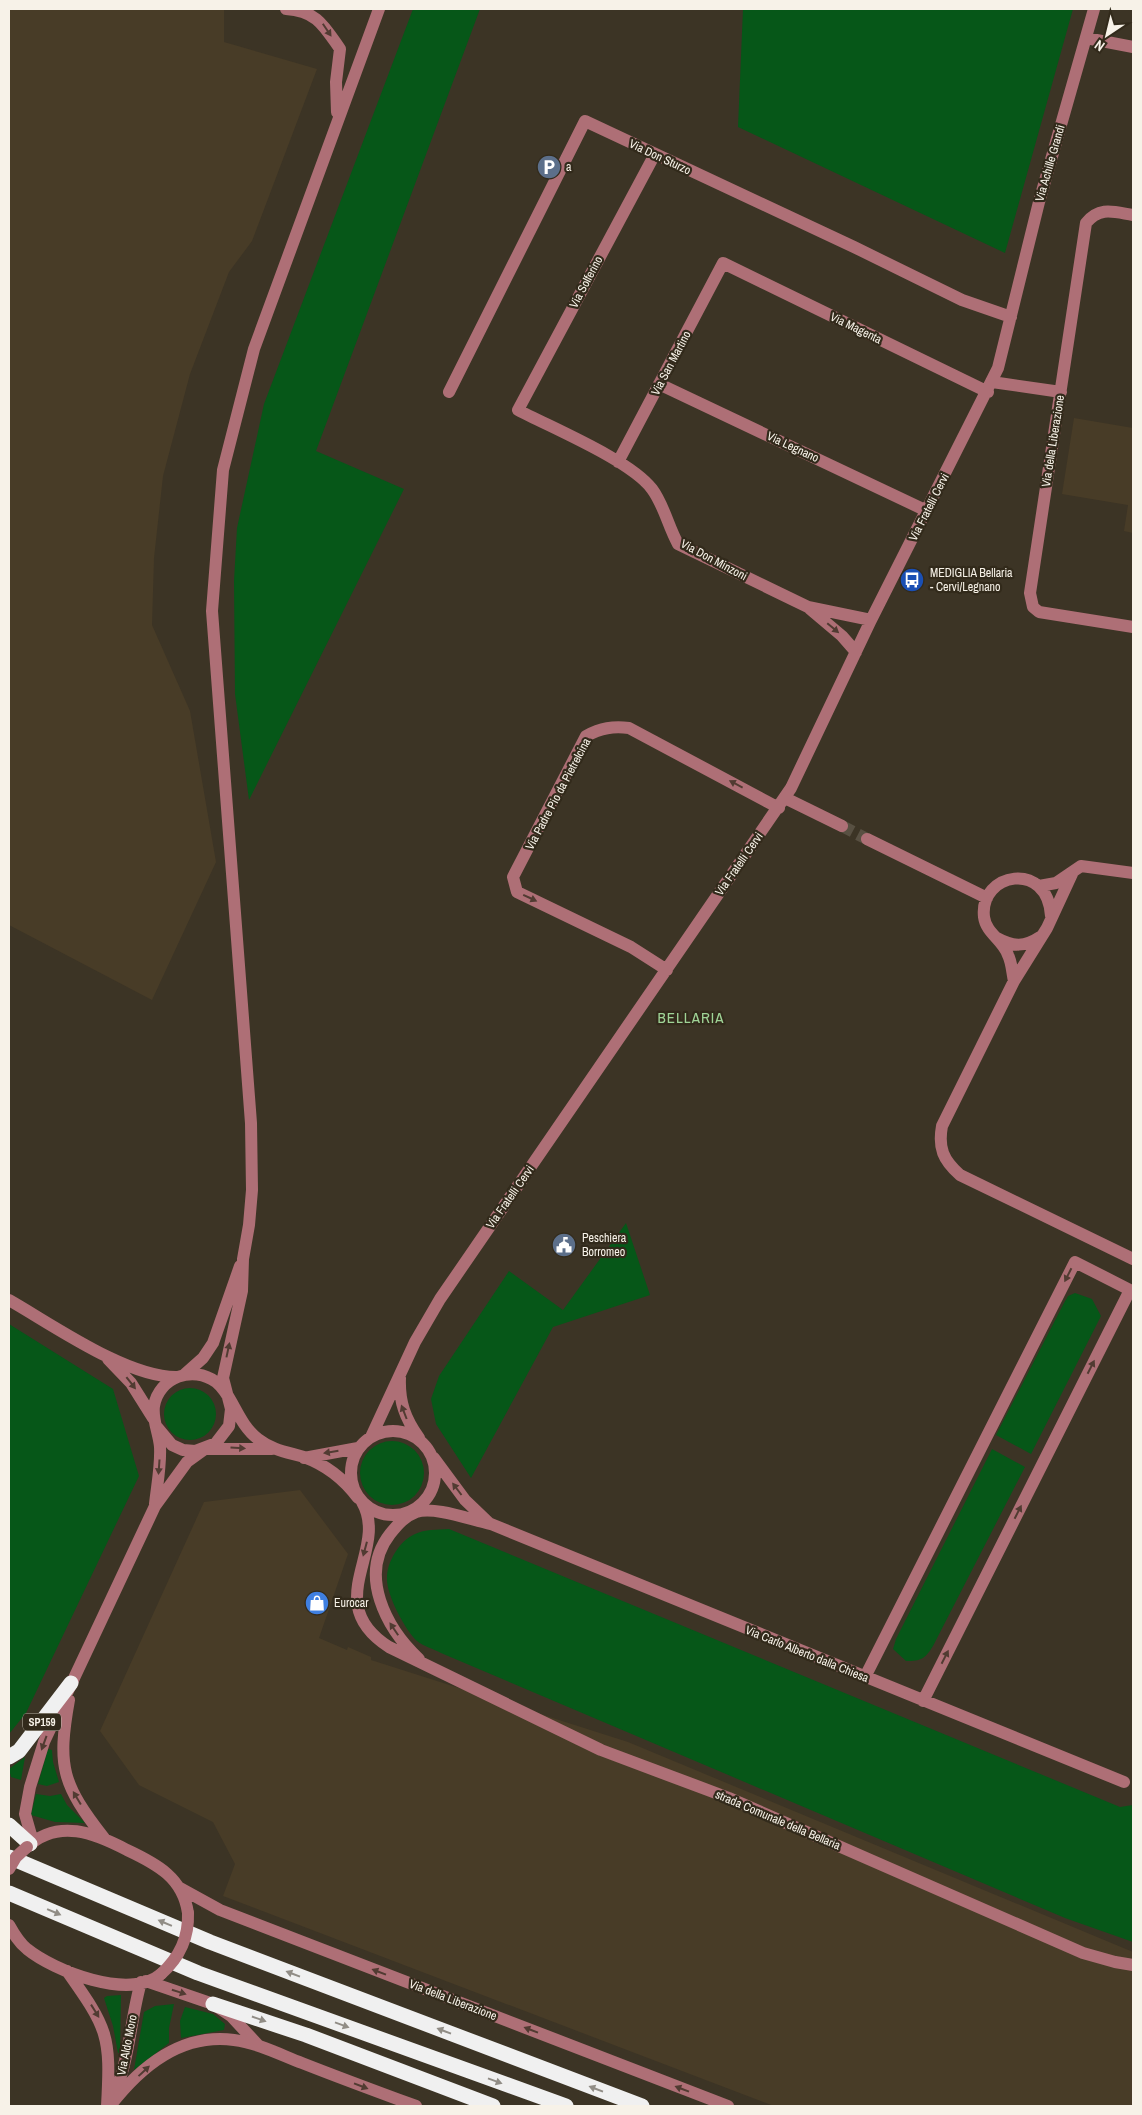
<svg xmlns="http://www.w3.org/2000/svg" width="1142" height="2115" viewBox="0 0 1142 2115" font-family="'Archivo Narrow',sans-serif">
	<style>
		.built { fill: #483c27 }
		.green { fill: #065718 }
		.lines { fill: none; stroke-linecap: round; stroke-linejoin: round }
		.minor-tunnel { stroke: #585042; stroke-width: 12; stroke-dasharray: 12 6; stroke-linecap: butt }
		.minor { stroke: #ae6f76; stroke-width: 12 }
		.highway { stroke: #f0f0f0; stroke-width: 15 }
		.minor-bridge { stroke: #ae6f76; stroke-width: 12 }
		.oneway { fill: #513b32 }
		.oneway2 { fill: #918d86 }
		.labels { text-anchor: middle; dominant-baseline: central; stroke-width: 4.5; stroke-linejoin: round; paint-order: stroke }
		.shield { fill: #322a1b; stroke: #bcb6aa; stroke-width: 1 }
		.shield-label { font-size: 11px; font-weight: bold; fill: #f7f2e8 }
		.street-label { font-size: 12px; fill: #f7f2e8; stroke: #322a1b }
		.poi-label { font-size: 12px; fill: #f7f2e8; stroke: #322a1b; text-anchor: start }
		.quarter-label { font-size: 15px; letter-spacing: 1px; fill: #9fd396; stroke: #322a1b }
	</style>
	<rect width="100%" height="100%" fill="#3c3425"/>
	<path class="built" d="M9,9H224V42L317,69L252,241L229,272L190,374L163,476L154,558L152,625L190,711L216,862L152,1000L9,925Z
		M1074,418L1133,428V533L1124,531L1128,505L1062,494Z
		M300,1490L348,1554L319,1638L347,1650L348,1647L371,1657V1660L628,1742L1133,1952V2106H774L223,1896L235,1864L213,1822L139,1785L100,1731L204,1502Z"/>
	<path class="green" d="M413,9H480L316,451L404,489L249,800L235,694L234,581L237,528L264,404Z
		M735,9H1073L1005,253L738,127L743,9Z
		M626,1223L650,1295L553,1327L471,1478L436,1424L431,1399L439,1376L509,1271L563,1310Z
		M1075,1293L1092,1299L1101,1316L1031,1454L996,1435L1064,1303L1068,1296Z
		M9,1324L113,1389L139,1476L26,1713L9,1734Z
		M164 1414a26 26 0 1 1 52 0a26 26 0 1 1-52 0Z
		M360 1473a32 32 0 1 1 64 0a32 32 0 1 1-64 0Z
		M992,1449L1025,1467L933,1646C925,1659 921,1661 906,1661L893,1649L896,1639Z
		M449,1529L1120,1807L1133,1805V1942L1065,1918L441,1653C434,1649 423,1646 417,1641C405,1630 386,1594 387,1578C387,1562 399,1541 415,1534C425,1529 437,1530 449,1529Z
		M48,1749L52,1750L53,1762L59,1782L47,1786L38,1784Z
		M25,1757L21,1780L11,1777L9,1769Z
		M36,1794L50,1796L61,1794L67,1805L85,1823L55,1822L31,1815Z
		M121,1995L120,2052L118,2053L113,2026L104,1998L107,1996Z
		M174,2004L169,2028V2043L134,2070L144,2012L155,2006Z
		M185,2007L213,2014L225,2024L224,2030L181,2038L180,2021Z"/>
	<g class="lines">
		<path class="minor-tunnel" d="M842,826L867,839"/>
		<path class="minor" d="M286,9C317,11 324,26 340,49L336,82L337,112
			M1086,38L1133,47
			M655,154L518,410C552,428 630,460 652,489C664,505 668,526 678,544L808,607L871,620
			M1133,215C1114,212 1100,206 1086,223L1030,593L1033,607L1039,612L1133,627
			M992,382L1061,392
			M659,384L927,511
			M449,392L585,121L854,247L962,300L1011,317
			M618,462L723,263L988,392
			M810,609L842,636L856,652
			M785,798L842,826
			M867,839L987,898
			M1072,874L1047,928L1014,981L942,1126C938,1148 943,1160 960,1175L1133,1259
			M1039,886L1056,883L1081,866L1133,873
			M997,938C1013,947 1025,947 1040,937
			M667,970L631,947L517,892L513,877L586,736C601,728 613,726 629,728L779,808
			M1014,981C1012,973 1012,963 1008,955C1003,940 986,933 984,917C979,872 1048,860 1051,916
			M9,1300C53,1325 126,1377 176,1377
			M108,1359L131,1383L153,1418
			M185,1374L203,1358L213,1343L240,1266
			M400,1378C399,1402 405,1418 419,1438
			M157,1427L172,1445L183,1450L195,1451L216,1443L229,1426L231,1409L223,1378L242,1291L243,1259L249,1225L252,1190L251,1123L212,611L223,470L254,349L379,9
			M351 1473a42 42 0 1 1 84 0a42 42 0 1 1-84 0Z
			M371,1437L415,1342L440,1299L791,788L871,620L998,368L1039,202L1094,9
			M304,1458L358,1448
			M434,1458L465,1500L489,1523
			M362,1502C390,1550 319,1602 389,1647L601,1750L729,1798L1083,1953L1115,1962L1133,1965
			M155,1504C157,1485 161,1466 160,1447C159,1433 152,1420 154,1406C159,1377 193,1365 216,1382C233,1395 237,1423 258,1439C272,1450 287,1452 304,1457C326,1465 344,1479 358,1498
			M419,1659C386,1628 358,1575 390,1534C398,1524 405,1516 416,1512C435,1506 471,1520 491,1524L1124,1782
			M865,1677L1075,1262L1130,1290L923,1701
			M69,1700C57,1767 62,1784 104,1838
			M33,1842L25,1814L30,1787L44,1742L155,1506L187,1462L205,1449H272
			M27,1847C58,1818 95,1833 127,1850C157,1864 183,1878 188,1913
			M180,1888L220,1910L728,2106
			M9,1925C14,1934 19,1943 27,1949C54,1971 130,2001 161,1974
			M67,1971C108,2029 111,2035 107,2106
			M146,1981L213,2004L231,2016L258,2045
			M113,2097C130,2060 130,2020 141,1982
			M110,2106C141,2066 181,2033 234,2040C258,2043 281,2055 302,2063C340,2078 378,2092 416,2106"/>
		<path class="highway" d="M9,1757L19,1751L71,1683
			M9,1825L30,1844
			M9,1857L210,1942L642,2106
			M9,1893L198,1973L566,2106
			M213,2004L306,2035L493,2106"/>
		<path class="minor-bridge" d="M9,1869L16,1857L27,1847
			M161,1974C179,1958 189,1938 188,1913"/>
	</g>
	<defs><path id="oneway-solid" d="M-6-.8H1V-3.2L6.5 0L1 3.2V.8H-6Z" transform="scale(1.25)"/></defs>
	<g class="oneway">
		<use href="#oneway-solid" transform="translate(327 30) rotate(56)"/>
		<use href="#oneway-solid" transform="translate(833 628) rotate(40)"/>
		<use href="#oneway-solid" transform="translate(736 784) rotate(-152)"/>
		<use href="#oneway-solid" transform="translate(530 898) rotate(25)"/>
		<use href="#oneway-solid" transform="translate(1068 1275) rotate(117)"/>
		<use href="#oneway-solid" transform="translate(228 1350) rotate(-78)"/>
		<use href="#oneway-solid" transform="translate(1091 1367) rotate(-63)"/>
		<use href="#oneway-solid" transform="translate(131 1383) rotate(52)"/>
		<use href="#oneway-solid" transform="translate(404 1412) rotate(-111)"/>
		<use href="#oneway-solid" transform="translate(238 1448) rotate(3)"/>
		<use href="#oneway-solid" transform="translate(331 1452) rotate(171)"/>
		<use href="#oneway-solid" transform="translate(159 1467) rotate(94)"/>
		<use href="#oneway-solid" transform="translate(457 1489) rotate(-127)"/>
		<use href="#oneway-solid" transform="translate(1018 1512) rotate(-63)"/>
		<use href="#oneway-solid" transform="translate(365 1549) rotate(105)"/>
		<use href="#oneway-solid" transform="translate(394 1629) rotate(-124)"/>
		<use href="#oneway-solid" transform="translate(945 1657) rotate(-63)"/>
		<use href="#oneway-solid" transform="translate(44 1743) rotate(110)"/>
		<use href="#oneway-solid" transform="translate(77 1798) rotate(-121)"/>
		<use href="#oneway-solid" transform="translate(379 1972) rotate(-159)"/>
		<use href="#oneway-solid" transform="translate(179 1992) rotate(18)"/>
		<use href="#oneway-solid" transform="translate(95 2011) rotate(58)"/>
		<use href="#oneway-solid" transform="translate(531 2030) rotate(-159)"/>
		<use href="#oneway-solid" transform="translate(144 2071) rotate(-43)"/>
		<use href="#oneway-solid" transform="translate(361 2086) rotate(21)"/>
		<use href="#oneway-solid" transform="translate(682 2089) rotate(-159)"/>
	</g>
	<g class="oneway2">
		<use href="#oneway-solid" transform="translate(54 1912) rotate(23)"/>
		<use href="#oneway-solid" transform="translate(165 1923) rotate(-157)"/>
		<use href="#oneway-solid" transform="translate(293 1974) rotate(-159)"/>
		<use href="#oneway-solid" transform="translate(259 2019) rotate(19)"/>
		<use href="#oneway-solid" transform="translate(342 2025) rotate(20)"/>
		<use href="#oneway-solid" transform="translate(444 2031) rotate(-159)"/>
		<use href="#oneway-solid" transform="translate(495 2081) rotate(20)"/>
		<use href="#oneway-solid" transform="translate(596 2089) rotate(-159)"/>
	</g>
	<defs>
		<g id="parking-disc" transform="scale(1.25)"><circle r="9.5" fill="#5c6f8a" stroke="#322a1b"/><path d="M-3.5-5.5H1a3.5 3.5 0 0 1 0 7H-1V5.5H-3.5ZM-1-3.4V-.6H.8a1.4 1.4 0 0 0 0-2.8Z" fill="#fff"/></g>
		<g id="bus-disc" transform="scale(1.25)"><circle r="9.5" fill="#1a4fb4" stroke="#322a1b"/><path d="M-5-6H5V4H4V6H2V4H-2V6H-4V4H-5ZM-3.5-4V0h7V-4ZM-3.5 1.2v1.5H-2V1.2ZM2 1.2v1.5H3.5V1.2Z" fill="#fff"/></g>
		<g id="civic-disc" transform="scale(1.25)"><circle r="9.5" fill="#5c6f8a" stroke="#322a1b"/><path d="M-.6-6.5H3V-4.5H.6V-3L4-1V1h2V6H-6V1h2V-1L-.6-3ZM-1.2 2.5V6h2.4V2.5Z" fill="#fff"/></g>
		<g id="shop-disc" transform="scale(1.25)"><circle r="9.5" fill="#3f7fe0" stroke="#322a1b"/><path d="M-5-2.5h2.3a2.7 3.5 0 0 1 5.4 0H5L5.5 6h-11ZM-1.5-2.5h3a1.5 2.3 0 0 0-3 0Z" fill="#fff"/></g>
	</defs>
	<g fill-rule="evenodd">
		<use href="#parking-disc" x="549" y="167"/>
		<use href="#bus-disc" x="912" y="580"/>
		<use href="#civic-disc" x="564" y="1245"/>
		<use href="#shop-disc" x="317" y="1603"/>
	</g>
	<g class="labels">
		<rect class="shield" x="23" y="1713.5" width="38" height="17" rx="4"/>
		<g class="shield-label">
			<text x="42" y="1722">SP159</text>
		</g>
		<g class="street-label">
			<text transform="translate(660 157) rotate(25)">Via Don Sturzo</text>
			<text transform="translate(1050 163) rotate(-74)">Via Achille Grandi</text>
			<text transform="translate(586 282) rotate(-62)">Via Solferino</text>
			<text transform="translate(856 328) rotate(26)">Via Magenta</text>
			<text transform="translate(671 363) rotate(-62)">Via San Martino</text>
			<text transform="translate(1053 441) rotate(-81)">Via della Liberazione</text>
			<text transform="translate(793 447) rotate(25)">Via Legnano</text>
			<text transform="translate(929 507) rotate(-63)">Via Fratelli Cervi</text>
			<text transform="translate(714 560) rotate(28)">Via Don Minzoni</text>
			<text transform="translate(558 794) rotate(-62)">Via Padre Pio da Pietrelcina</text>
			<text transform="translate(739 864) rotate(-55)">Via Fratelli Cervi</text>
			<text transform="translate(510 1197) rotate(-55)">Via Fratelli Cervi</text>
			<text transform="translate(807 1654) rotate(22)">Via Carlo Alberto dalla Chiesa</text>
			<text transform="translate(778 1820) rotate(23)">strada Comunale della Bellaria</text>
			<text transform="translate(453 2000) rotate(21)">Via della Liberazione</text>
			<text transform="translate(127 2045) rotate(-79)">Via Aldo Moro</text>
		</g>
		<g class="poi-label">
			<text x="566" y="167">a</text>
			<text x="930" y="573">MEDIGLIA Bellaria<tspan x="930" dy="14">- Cervi/Legnano</tspan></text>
			<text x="582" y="1238">Peschiera<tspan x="582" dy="14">Borromeo</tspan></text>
			<text x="334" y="1603">Eurocar</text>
		</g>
		<g class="quarter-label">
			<text x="691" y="1017">BELLARIA</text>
		</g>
	</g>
	<rect width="1142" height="2115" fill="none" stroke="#f7f2e8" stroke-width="20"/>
	<g transform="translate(1107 35) rotate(215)" stroke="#322a1b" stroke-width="4" paint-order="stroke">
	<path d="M0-4L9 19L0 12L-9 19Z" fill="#f7f2e8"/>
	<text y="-8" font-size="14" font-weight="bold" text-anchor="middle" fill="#f7f2e8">N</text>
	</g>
</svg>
